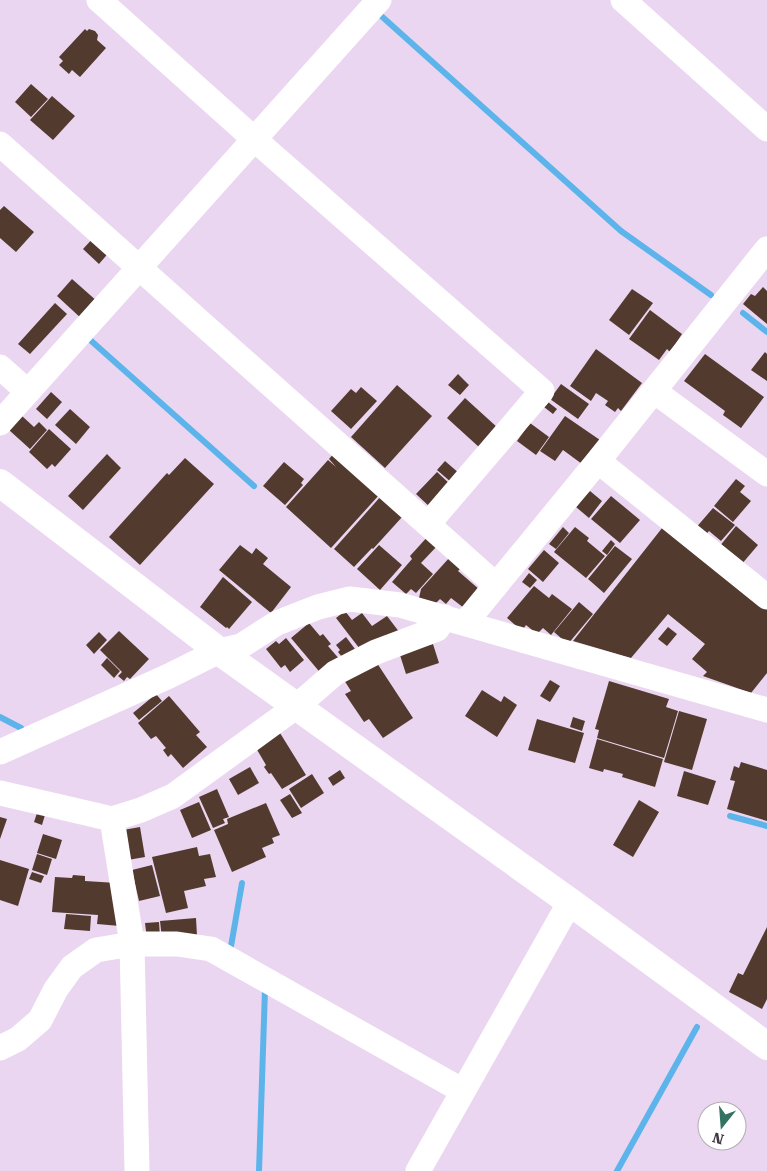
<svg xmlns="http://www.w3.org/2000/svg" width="767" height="1171" viewBox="0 0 767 1171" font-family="'Roboto Serif',serif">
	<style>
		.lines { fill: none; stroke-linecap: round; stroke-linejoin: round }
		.stream { stroke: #5db4eb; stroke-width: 6 }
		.building { fill: #533a2f }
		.street { stroke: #fff; stroke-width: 25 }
		.secondary { stroke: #fff; stroke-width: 28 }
	</style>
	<rect width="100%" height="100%" fill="#ead6f0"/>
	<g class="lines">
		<path class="stream" d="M378,13L621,231L711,295
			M743,313L767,332
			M85,341L88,338L254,486
			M0,717L21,728
			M730,816L767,826
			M231,952H230L242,883
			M259,1171L265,989
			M617,1171L697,1027"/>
	</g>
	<path class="building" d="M85,29L87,31L89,29L95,31L98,35L97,40L106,48L80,77L72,70L69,74L59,65L63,61L59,57Z
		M31,84L48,99L31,117L15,102Z
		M52,96L75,116L53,140L30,120Z
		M4,206L34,232L16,252L0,238V210Z
		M95,236L111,250L99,264L83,249Z
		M72,279L98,302L83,320L57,296Z
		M763,287L767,291V324L743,304L751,294L755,296Z
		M632,289L653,303L629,335L609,320Z
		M55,303L67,314L30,354L18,344Z
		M650,310L682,334L670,352L667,349L659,360L629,339Z
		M596,349L642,383L621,411L618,408L615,412L605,405L608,401L596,393L591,401L570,386Z
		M765,352L767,354V381L751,370Z
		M705,354L764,397L741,428L723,415L725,411L684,381Z
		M458,374L469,385L460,395L448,385Z
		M561,384L589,404L578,419L550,399Z
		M397,385L432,416L385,468L351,437Z
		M361,387L377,401L351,429L331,411L351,389L356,393Z
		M51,392L62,402L47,419L36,409Z
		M465,398L498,428L480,448L447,418Z
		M548,402L557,409L553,414L544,407Z
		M70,409L90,427L76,444L55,425Z
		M22,416L34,427L39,422L47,430L30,449L9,430Z
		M565,416L600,440L582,464L563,450L555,461L540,451Z
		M530,423L549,437L536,455L517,441Z
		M49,429L71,449L55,467L52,464L47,469L29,452Z
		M334,453L380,494L331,548L286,507L328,460L336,467L329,459Z
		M107,454L121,468L83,510L68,496Z
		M185,458L214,484L140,565L109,537L167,473L169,475Z
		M445,461L460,474L452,483L437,470Z
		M284,462L304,479L301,483L303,485L285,505L263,486Z
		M437,472L451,485L431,508L416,494Z
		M736,479L745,486L740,492L751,501L733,522L714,506Z
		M590,491L602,501L589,518L576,507Z
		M381,496L403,516L373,549L372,548L354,567L334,549Z
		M611,496L640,520L620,543L591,519Z
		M713,508L735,525L721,541L709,531L703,538L694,530Z
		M666,523L767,605V673L751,693L703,676L707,672L692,659L705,644L668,614L631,658L573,641Z
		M736,526L758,545L741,565L719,547Z
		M563,527L569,533L556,549L549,544Z
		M575,527L589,538L587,541L605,556L586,578L554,552Z
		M429,535L439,544L421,563L433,574L416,593L411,589L406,594L392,582L412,559L410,556Z
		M611,540L615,544L607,555L602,551Z
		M240,545L252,554L256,548L268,558L263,564L291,587L271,613L219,570Z
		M379,545L402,565L380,590L357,569Z
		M615,546L632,559L604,593L588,579Z
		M544,550L559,563L543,582L528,569Z
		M450,557L462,567L458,571L480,590L464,608L451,598L446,604L440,599L436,603L419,598L421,589Z
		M529,573L537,580L530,588L522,582Z
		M223,577L252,602L229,629L227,627L226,628L200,607Z
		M534,586L549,598L552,594L572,609L551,635L543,628L537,634L526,625L522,631L507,618Z
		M579,602L593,614L568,644L554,632Z
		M345,611L352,620L362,613L372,626L387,616L400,633L363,653L336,618Z
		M309,623L320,636L323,634L331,644L328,646L341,661L323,676L291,638Z
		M668,627L677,634L667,646L658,639Z
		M119,631L149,659L130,679L127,677L124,681L118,676L122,672L100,650Z
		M99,632L107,640L94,654L86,645Z
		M346,637L358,653L346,662L338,652L340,650L336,645Z
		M286,638L304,660L290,672L285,665L281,668L266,649L276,641L279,644Z
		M433,644L439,663L406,674L399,652Z
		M107,658L120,671L114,678L101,665Z
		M375,660L413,718L383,738L369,719L364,722L345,694L351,691L344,680Z
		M550,680L560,686L550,702L540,696Z
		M609,681L669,699L666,707L678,711L664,758L597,738L599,730L595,729Z
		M482,690L501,702L504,696L517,705L497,737L465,716Z
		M156,694L162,701L139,720L133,713Z
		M169,696L200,732L196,735L207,747L183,768L171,754L168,757L163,750L166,748L156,736L151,739L138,723Z
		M679,711L707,719L692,770L664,762Z
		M573,717L585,721L582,731L570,727Z
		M537,719L584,733L575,763L528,750Z
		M280,733L306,775L282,789L271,773L269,774L264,767L266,765L256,748Z
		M597,739L663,759L655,787L622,777L623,774L604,769L603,772L589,768Z
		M741,762L767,770V821L727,809L735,781L730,780L734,766L739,768Z
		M250,767L259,783L238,795L229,779Z
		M340,770L345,778L333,786L328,778Z
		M684,771L716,781L708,805L677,796Z
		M312,774L324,793L301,808L289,789Z
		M217,789L229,817L223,819L225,823L213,828L199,797Z
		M290,794L302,813L292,818L280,800Z
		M639,800L659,812L633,857L613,845Z
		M199,802L211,830L192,838L180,810Z
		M266,803L280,835L272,838L274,843L262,848L266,857L232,872L214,830L228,824L227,819Z
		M37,813L45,815L42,825L34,822Z
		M0,817L7,819L0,839Z
		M140,827L145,857L128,860L123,830Z
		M43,834L62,840L56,859L37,853Z
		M197,847L199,856L210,854L216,877L204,879L206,886L184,891L188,908L166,913L152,857Z
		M37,854L52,859L47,875L32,870Z
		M0,860L29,869L18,906L0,900Z
		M152,865L160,896L139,901L132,870Z
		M32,872L44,876L41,883L29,879Z
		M73,875L85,876V881L117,883L120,926L97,924L98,915L52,912L55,877L72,878Z
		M66,914L91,916L90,931L64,929Z
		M196,918L197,936L162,939L160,921Z
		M159,922L160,937L147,939L145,923Z
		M767,927V999L762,1009L729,992L738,973L743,975Z"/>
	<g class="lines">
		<path class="street" d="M99,0L254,139L542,391L428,524
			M623,0L767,129
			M0,144L496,585
			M0,367L28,392
			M654,391L767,474
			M0,423L379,0
			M598,461L767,597
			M465,623L598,461L767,249
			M0,752L169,676L219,651L241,646L277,623L318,607L350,599L400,605L767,710
			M0,793L112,819L132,944L137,1171
			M112,819L141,810L173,796L297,706L335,673L376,652L437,629L445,617
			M0,1048L18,1039L40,1020L56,989L72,967L96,950L132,944H177L211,949L463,1091
			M418,1171L570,902"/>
		<path class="secondary" d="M0,483L219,651L570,902L767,1046"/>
	</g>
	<g transform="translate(722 1126) rotate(197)"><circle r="24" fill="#ffffff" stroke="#b3afb3"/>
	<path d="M0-4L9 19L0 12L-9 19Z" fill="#347361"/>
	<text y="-8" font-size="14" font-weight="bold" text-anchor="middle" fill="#403842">N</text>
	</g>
</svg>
